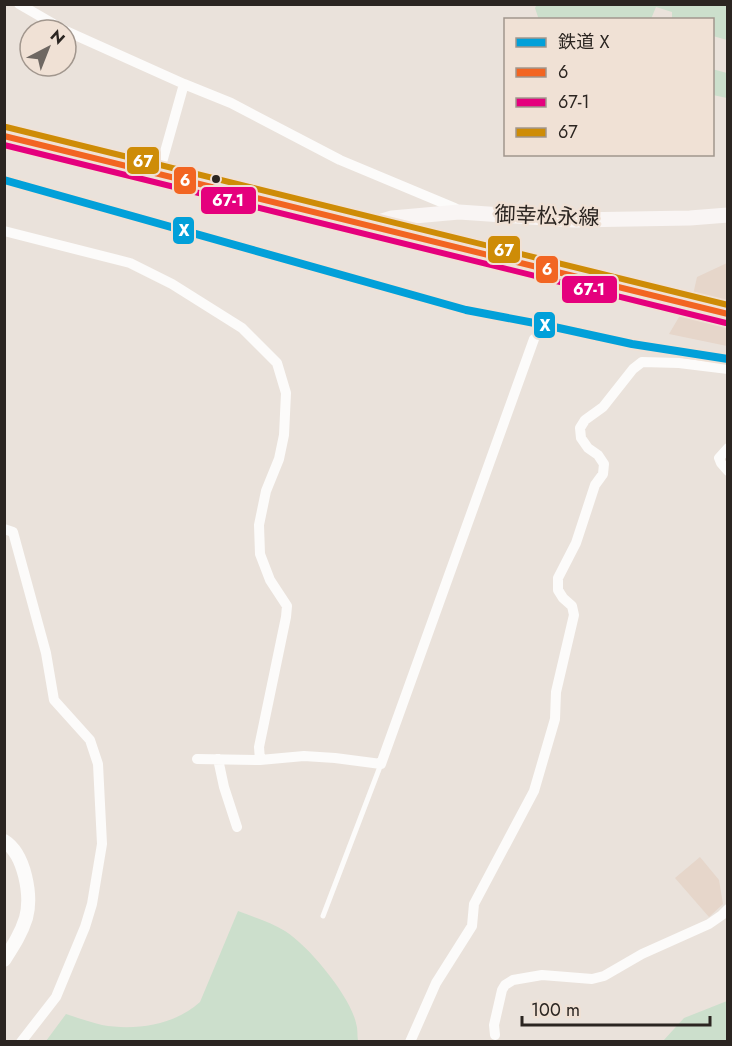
<svg xmlns="http://www.w3.org/2000/svg" width="732" height="1046" viewBox="0 0 732 1046" font-family="Jost,'Noto Sans JP',sans-serif">
	<style>
		.built { fill: #e6d6ca }
		.green { fill: #ccdfcc }
		.lines { fill: none; stroke-linecap: round; stroke-linejoin: round }
		.service { stroke: #fcfbfa; stroke-width: 5 }
		.minor { stroke: #fcfbfa; stroke-width: 10 }
		.tertiary { stroke: #fcfbfa; stroke-width: 14 }
		.secondary { stroke: #f9f5f4; stroke-width: 15 }
		.primary { stroke: #c8c1be; stroke-width: 16 }
		.bus-1-casing { stroke: #f0e1d5; stroke-width: 10 }
		.bus-2-casing { stroke: #f0e1d5; stroke-width: 10 }
		.bus-3-casing { stroke: #f0e1d5; stroke-width: 10 }
		.bus-1 { stroke: #f26522; stroke-width: 6 }
		.bus-2 { stroke: #e5007d; stroke-width: 6 }
		.bus-3 { stroke: #ce8c07; stroke-width: 6 }
		.rail-1-casing { stroke: #f0e1d5; stroke-width: 12 }
		.rail-1 { stroke: #02a0d9; stroke-width: 8 }
		.bus-dot { fill: #2b2521; stroke: #f0e1d5; stroke-width: 2 }
		.labels { text-anchor: middle; dominant-baseline: central; stroke-width: 5; stroke-linejoin: round; paint-order: stroke }
		.street-label { font-size: 21px; fill: #2b2521; stroke: #f0e1d5 }
		.line-badge { stroke: #f0e1d5; stroke-width: 2 }
		.badge-label { font-size: 16px; text-anchor: middle; font-weight: bold; fill: #fff }
	</style>
	<rect width="100%" height="100%" fill="#eae2db"/>
	<path class="built" d="M727,263V303L693,295L697,277Z
		M682,312L727,323V346L669,334Z
		M700,857L719,880L723,904L709,917L675,878Z"/>
	<path class="green" d="M537,4L727,5V40L713,36L712,20L672,19V12L656,7L651,19L539,20L535,8Z
		M712,69L727,73V98L713,95Z
		M238,911C253,917 271,922 285,931C309,946 350,996 356,1023C358,1029 357,1035 358,1041H46L66,1014C78,1018 90,1022 102,1025C135,1031 175,1025 200,1002Z
		M727,1001V1041H663L684,1018Z"/>
	<g class="lines">
		<path class="service" d="M323,916L381,764"/>
		<path class="minor" d="M19,4L64,30
			M66,31L184,84L231,103L340,160L455,208L459,212
			M159,173L184,84
			M4,231L130,263L172,284L242,328L277,363L286,393L284,435L279,459L266,491L259,525L260,554L270,580L287,606L286,617L259,747L260,760
			M728,448L719,458L721,463L728,471
			M4,529L13,532L46,653L54,700L90,740L98,764L102,844L92,904L85,927L56,997L21,1042
			M197,759L260,760L304,756L335,758L381,764L534,339
			M218,759L224,787L237,827
			M495,1035L494,1025L502,990L505,985L513,980L542,975L592,979L604,976L642,954L709,924L722,915L728,909
			M410,1042L436,983L472,926L474,904L534,791L555,719L556,692L574,615L572,606L563,598L558,590V578L576,543L595,485L603,474L604,464L598,455L588,448L581,438L580,428L585,420L603,407L633,369L642,362L679,363L728,369"/>
		<path class="tertiary" d="M4,841C25,854 32,896 26,918C21,934 13,946 4,960"/>
		<path class="secondary" d="M369,225L392,218L459,212L574,220L690,218L728,215"/>
		<path class="primary" d="M4,136L728,314"/>
		<g class="bus-1-casing">
			<path id="bus-1" d="M4,136L728,314"/>
		</g>
		<g class="bus-2-casing">
			<path id="bus-2" d="M4,145L726,323"/>
		</g>
		<g class="bus-3-casing">
			<path id="bus-3" d="M6,127L728,305"/>
		</g>
		<use href="#bus-1" class="bus-1"/>
		<use href="#bus-2" class="bus-2"/>
		<use href="#bus-3" class="bus-3"/>
		<g class="rail-1-casing">
			<path id="rail-1" d="M4,180L466,310L545,325L632,344L728,359"/>
		</g>
		<use href="#rail-1" class="rail-1"/>
	</g>
	<circle class="bus-dot" cx="216" cy="179" r="5"/>
	<g class="labels">
		<g class="street-label">
			<text transform="translate(547 216) rotate(2)">御幸松永線</text>
		</g>
	</g>
	<g class="line-badge">
		<rect x="126" y="146" width="34" height="29" rx="6" fill="#ce8c07"/>
		<rect x="173" y="166" width="24" height="29" rx="6" fill="#f26522"/>
		<rect x="200" y="186" width="57" height="29" rx="6" fill="#e5007d"/>
		<rect x="172" y="216" width="23" height="29" rx="6" fill="#02a0d9"/>
		<rect x="487" y="235" width="34" height="29" rx="6" fill="#ce8c07"/>
		<rect x="535" y="255" width="24" height="29" rx="6" fill="#f26522"/>
		<rect x="561" y="275" width="57" height="29" rx="6" fill="#e5007d"/>
		<rect x="533" y="311" width="23" height="28" rx="6" fill="#02a0d9"/>
	</g>
	<g class="badge-label">
		<text x="143" y="167">67</text>
		<text x="185" y="186">6</text>
		<text x="228" y="206">67-1</text>
		<text x="184" y="236">X</text>
		<text x="504" y="256">67</text>
		<text x="547" y="275">6</text>
		<text x="589" y="295">67-1</text>
		<text x="545" y="331">X</text>
	</g>
	<rect width="732" height="1046" fill="none" stroke="#2b2521" stroke-width="12"/>
	<rect x="504" y="18" width="210" height="138" fill="#f0e1d5" stroke="#a1968d" stroke-width="1.5"/>
	<rect x="516" y="38" width="30" height="9" fill="#02a0d9" stroke="#a1968d" stroke-width="1.5"/>
	<text x="558" y="48" font-size="18" fill="#2b2521">鉄道 X</text>
	<rect x="516" y="68" width="30" height="9" fill="#f26522" stroke="#a1968d" stroke-width="1.5"/>
	<text x="558" y="78" font-size="18" fill="#2b2521">6</text>
	<rect x="516" y="98" width="30" height="9" fill="#e5007d" stroke="#a1968d" stroke-width="1.5"/>
	<text x="558" y="108" font-size="18" fill="#2b2521">67-1</text>
	<rect x="516" y="128" width="30" height="9" fill="#ce8c07" stroke="#a1968d" stroke-width="1.5"/>
	<text x="558" y="138" font-size="18" fill="#2b2521">67</text>
	<g transform="translate(48 48) rotate(42)"><circle r="28" fill="#f0e1d5" stroke="#a1968d" stroke-width="1.5"/>
	<path d="M0-4.5L10 22L0 15L-10 22Z" fill="#6e6762"/>
	<text y="-9" font-size="16" font-weight="bold" text-anchor="middle" fill="#2b2521">N</text>
	</g>
	<path d="M522 1016v9h188v-9" fill="none" stroke="#2b2521" stroke-width="3"/>
	<text x="531" y="1016" font-size="18" fill="#2b2521" stroke="#f0e1d5" stroke-width="4.5" paint-order="stroke">100 m</text>
</svg>
